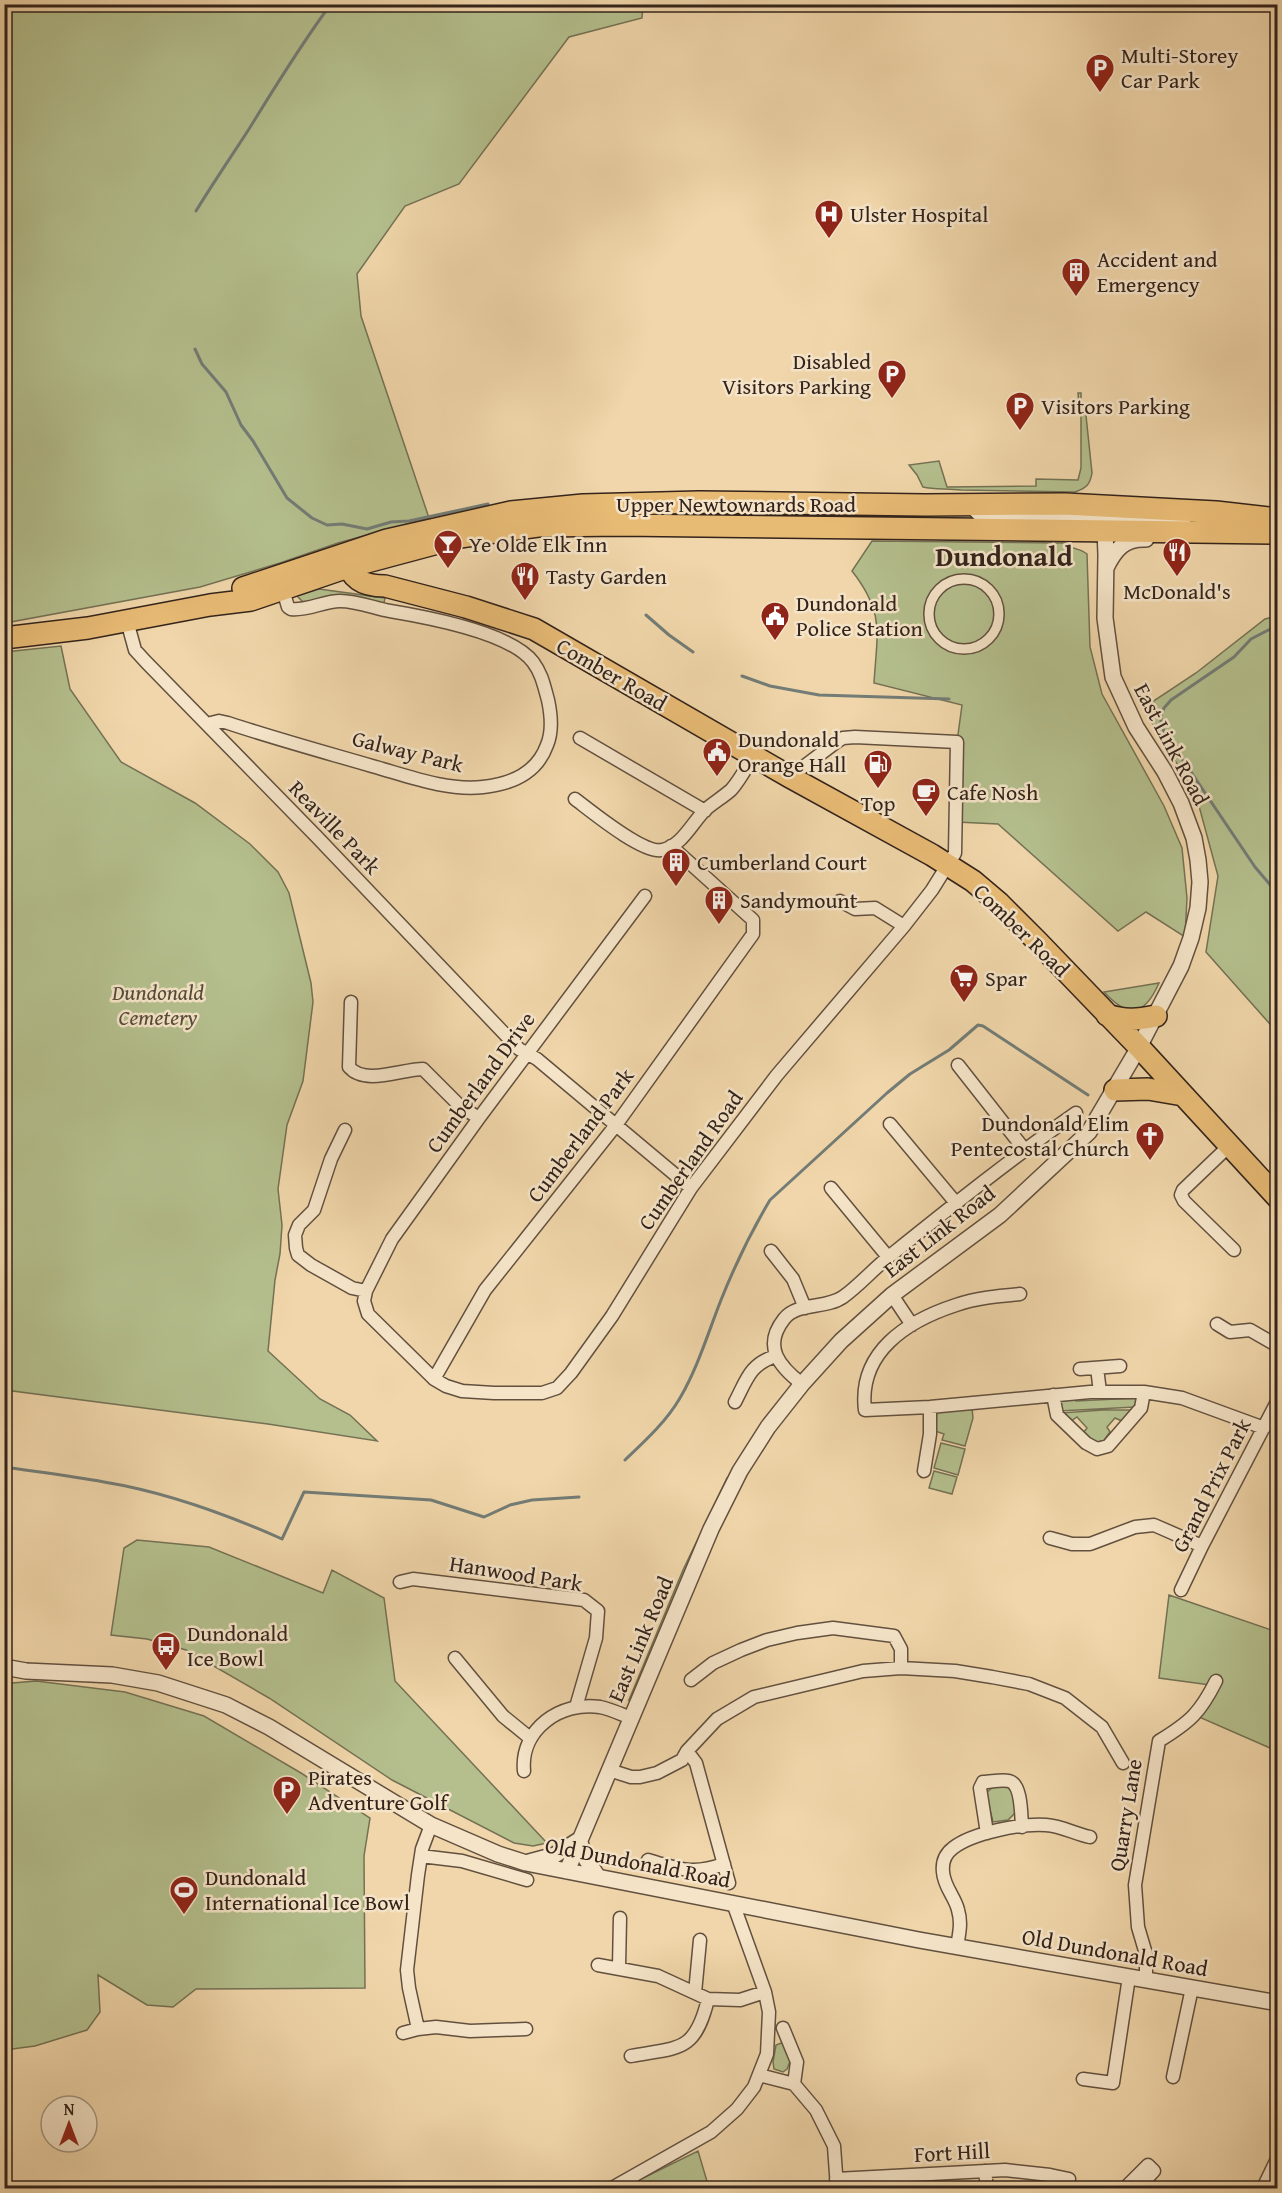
<svg xmlns="http://www.w3.org/2000/svg" width="1282" height="2193" viewBox="0 0 1282 2193" font-family="'Gentium Book Plus',serif">
	<style>
		.green { fill: #b4bf8d; stroke: #747154; stroke-width: 1.5 }
		.lines { fill: none; stroke-linecap: round; stroke-linejoin: round }
		.stream { stroke: #737c76; stroke-width: 3 }
		.pedestrian-casing { stroke: #62503f; stroke-width: 12 }
		.minor-casing { stroke: #62503f; stroke-width: 15 }
		.tertiary-casing { stroke: #62503f; stroke-width: 18 }
		.trunk-casing { stroke: #33231b; stroke-width: 24 }
		.pedestrian { stroke: #f5e4c8; stroke-width: 9 }
		.minor { stroke: #f5e4c8; stroke-width: 12 }
		.tertiary { stroke: #f5e4c8; stroke-width: 15 }
		.trunk { stroke: #e8bb75; stroke-width: 21 }
		.labels { text-anchor: middle; dominant-baseline: central; stroke-width: 5; stroke-linejoin: round; paint-order: stroke }
		.poi-label { font-size: 22px; fill: #33231b; stroke: #f5e4c8; text-anchor: start }
		.street-label { font-size: 22px; fill: #33231b; stroke: #f5e4c8 }
		.park-label { font-size: 22px; font-style: italic; fill: #534a38; stroke: #f5e4c8 }
		.district-label { font-size: 28px; font-weight: bold; fill: #33231b; stroke: #f5e4c8 }
	</style>
	<rect width="100%" height="100%" fill="#f0d6aa"/>
	<filter id="stains"><feTurbulence type="fractalNoise" baseFrequency=".00333" numOctaves="4"/><feColorMatrix values="0 0 0 0 .2 0 0 0 0 .09 0 0 0 0 .02 0 0 0 .5 -.17"/></filter>
	<radialGradient id="worn" r=".72"><stop offset=".6" stop-color="#630" stop-opacity="0"/><stop offset="1" stop-color="#630" stop-opacity=".3"/></radialGradient>
	<path class="green" d="M5,4L643,5L642,18L569,37L459,184L405,206L357,274L361,316L429,518L338,543L280,563L200,587L5,623Z
		M1078,393H1081V401L1085,406L1092,473C1090,485 1086,488 1075,492L961,490C948,488 935,490 923,487L917,475L909,465L939,461L947,487L1036,486V479L1078,480L1081,468V406L1079,405Z
		M723,511L885,513L834,520L717,518Z
		M872,541L1066,543C1072,550 1080,548 1087,554L1090,647L1102,694L1164,806L1182,848L1187,898L1185,937L1146,912L1118,931L998,824L957,822V742L962,705L874,683C877,633 885,613 852,571Z
		M319,589L385,598L384,603L350,599L304,603L297,596Z
		M1277,616H1278L1277,1032L1206,952L1218,876L1196,795L1143,708L1196,673L1265,619Z
		M61,646L70,689L121,762L195,803L250,844L278,872L289,893L311,983L313,1002L303,1081L287,1125L278,1189L282,1225L280,1254L275,1280L268,1351L320,1399L350,1415L377,1441L268,1424L5,1390V652Z
		M1159,983C1144,1017 1128,1018 1104,992Z
		M1075,1398L1076,1401L1137,1398L1135,1407L1059,1411V1401Z
		M972,1408L973,1418L965,1446L942,1440L944,1434L935,1431L937,1411Z
		M1103,1410H1132L1122,1421L1115,1418L1107,1427L1110,1432L1102,1443H1090L1083,1433L1087,1428L1077,1417L1071,1421L1061,1413Z
		M941,1443L965,1449L958,1475L934,1468Z
		M934,1471L957,1477L952,1494L929,1488Z
		M727,1478H729L631,1699L629,1700L683,1570Z
		M137,1540L209,1547L323,1593L332,1570L384,1598L395,1681L547,1843L533,1846L514,1843L392,1780L269,1698L186,1650L147,1639L111,1635L124,1548Z
		M1169,1595L1277,1632V1751L1199,1717L1218,1686L1159,1678Z
		M36,1681L125,1692L204,1716L301,1773L370,1818L364,1856L365,1988L196,1989L173,2007L147,2005L98,1975L100,2012L87,2030L35,2046L5,2050V1688L12,1683Z
		M1007,1786L1013,1794L1015,1813L1008,1820L993,1822L986,1793L993,1787Z
		M784,2042L791,2059L787,2069L783,2072L774,2069L773,2062L776,2045Z
		M698,2151L709,2188H629L639,2180Z"/>
	<g class="lines">
		<path class="stream" d="M196,211C213,183 231,157 249,129C275,87 301,44 331,4
			M195,349L202,364L226,392L241,425L253,441L287,498L312,518L327,525L342,524L367,529L391,522L409,521L488,504
			M646,615L669,635L693,652
			M1278,625L1251,639L1234,657L1171,700L1164,708L1161,716V725L1166,735L1255,867L1278,894
			M742,676L770,686L819,695L949,699
			M625,1460C645,1441 666,1422 680,1398C698,1367 708,1333 721,1300C735,1265 751,1232 770,1200L887,1093L910,1074L949,1050L978,1025L983,1026L1088,1095
			M4,1467C38,1472 71,1476 104,1482C165,1492 226,1514 282,1539L304,1492L431,1500L484,1517L510,1505L532,1500L579,1497"/>
		<g class="pedestrian-casing">
			<path id="pedestrian" d="M929 614a35 35 0 1 1 70 0a35 35 0 1 1-70 0Z"/>
		</g>
		<g class="minor-casing">
			<path id="minor" d="M127,621L135,650L146,662L316,836L519,1049L537,1059L691,1188
				M207,724L219,721L228,723C276,739 324,752 372,766C408,776 446,791 483,787C512,784 537,773 547,745C553,731 551,714 548,700C544,686 542,674 533,662C510,632 426,617 390,611C374,608 357,601 340,601C324,601 307,611 291,609L288,607L283,590
				M580,738L705,811
				M575,799C591,811 643,854 662,850C682,846 692,823 705,810C713,803 723,797 731,790C740,780 747,766 754,755
				M645,896L479,1118L392,1239L366,1291L364,1301L368,1314L434,1379L485,1290L616,1125L753,934V920L671,846
				M840,901L855,909L875,908L904,926
				M351,1002L349,1067C365,1086 402,1069 423,1069L461,1107L479,1118
				M958,1065L1024,1149
				M890,1124L956,1203
				M345,1130L331,1159L314,1210L299,1225L295,1235L296,1248L298,1255L311,1265L352,1288L366,1291
				M1229,1146L1183,1190L1181,1195L1184,1201L1234,1250
				M831,1188L888,1257
				M771,1251L793,1279L805,1308
				M1020,1294C998,1296 976,1298 956,1305C907,1321 858,1352 865,1410L930,1407L1090,1392H1144L1182,1398L1264,1428
				M892,1295L912,1325
				M1217,1324L1230,1332L1250,1330L1278,1346
				M1097,1368L1100,1392
				M1080,1369L1120,1366
				M434,1379L446,1386L462,1391L494,1393H542L557,1388L571,1373L612,1316L691,1188L777,1075L904,926L932,890L955,853L957,742L855,737L843,738L835,743L790,777
				M802,1384C780,1367 762,1347 784,1319C797,1302 826,1309 843,1297C860,1285 874,1268 891,1255C952,1206 1012,1158 1076,1113
				M1053,1395L1057,1415L1086,1443L1097,1449L1108,1446L1141,1408L1144,1392
				M735,1402C747,1379 750,1364 776,1356
				M924,1471L930,1434V1407
				M1050,1538L1072,1544H1090L1135,1527L1154,1525L1202,1546
				M400,1582L413,1579L584,1600L598,1611L596,1638L576,1707
				M1181,1590L1202,1546L1278,1400
				M455,1658L503,1716L530,1738
				M691,1680L713,1663L741,1650L767,1640L797,1633L833,1628L894,1636L901,1649V1668
				M687,1751L696,1763L729,1883
				M609,1770L631,1777H640L657,1773L682,1760L687,1751L717,1719L754,1697L863,1671L901,1668L955,1671L992,1677L1029,1684L1065,1698L1102,1727L1123,1763
				M524,1771C520,1729 561,1701 600,1707C610,1709 621,1714 631,1718
				M431,1825L422,1849L418,1875L407,1970L409,1988L418,2029L436,2027L470,2031L526,2029
				M987,1833L980,1788L983,1782C991,1782 1001,1779 1009,1781C1022,1784 1021,1815 1022,1827
				M421,1856L462,1861L527,1880
				M648,1860C678,1869 693,1875 724,1864
				M957,1947C959,1934 962,1923 958,1910C955,1897 944,1887 943,1872C942,1863 945,1854 953,1848C972,1833 1022,1823 1046,1825C1062,1826 1075,1834 1090,1837
				M598,1965L658,1976L708,1999L740,2000L765,1992
				M619,1967L620,1918
				M1146,1979V1954L1138,1927L1135,1885L1159,1741C1190,1722 1200,1713 1216,1681
				M695,1993L700,1940
				M783,2028L797,2062L794,2084
				M403,2033L418,2029
				M631,2056C679,2047 695,2053 708,1999
				M759,2075L794,2084L816,2110L834,2146L837,2188
				M1173,2077L1192,1988
				M1083,2079L1113,2083L1129,1977
				M985,2171L987,2188
				M836,2179L1005,2170L1050,2175L1069,2179
				M612,2188L711,2132L737,2109L754,2087L767,2054L769,2012L765,1992L733,1903
				M1125,2188L1148,2165L1154,2171L1140,2186L1142,2188
				M1263,2188L1278,2157"/>
		</g>
		<g class="tertiary-casing">
			<path id="tertiary" d="M973,507L979,513L991,515L1080,518L1093,519L1103,525
				M1103,513L1113,518L1183,522
				M1106,568C1115,549 1125,538 1146,539
				M4,1667L26,1671L112,1675L158,1683L226,1705L269,1727L431,1825L498,1854L526,1863L919,1940L1278,2003
				M529,1862L555,1855L579,1840L586,1859L598,1877
				M567,1871L711,1529L740,1471L768,1427L802,1384L841,1341L892,1295L1000,1215L1089,1132L1139,1047L1181,966L1191,938L1198,908L1200,882L1198,860L1194,838L1181,803L1165,772L1136,727L1113,677L1105,618L1106,555L1104,505"/>
		</g>
		<g class="trunk-casing">
			<path id="trunk" d="M345,557C351,579 362,586 385,586L466,607L534,629L790,777L932,855L973,881L999,903L1036,940L1139,1047L1278,1198
				M243,588L387,540L511,512L583,505L699,502L925,505L1065,504L1216,512L1278,519
				M4,638L88,628L210,605L251,600L348,567L460,537L538,526L622,525L1278,533
				M1107,1015C1125,1021 1137,1020 1156,1016
				M1115,1090L1148,1089L1183,1095"/>
		</g>
		<use href="#pedestrian" class="pedestrian"/>
		<use href="#minor" class="minor"/>
		<use href="#tertiary" class="tertiary"/>
		<use href="#trunk" class="trunk"/>
	</g>
	<defs>
		<g id="parking-pin" transform="scale(1.5)"><path d="M0 17L-7.5 6A9.5 9.5 0 1 1 7.5 6Z" fill="#8f2418" stroke="#f5e4c8"/><path d="M-3.5-5.5H1a3.5 3.5 0 0 1 0 7H-1V5.5H-3.5ZM-1-3.4V-.6H.8a1.4 1.4 0 0 0 0-2.8Z" fill="#fff"/></g>
		<g id="hospital-pin" transform="scale(1.5)"><path d="M0 17L-7.5 6A9.5 9.5 0 1 1 7.5 6Z" fill="#8f2418" stroke="#f5e4c8"/><path d="M-5-5h3v3.5h4V-5h3V5h-3V1.5h-4V5h-3Z" fill="#fff"/></g>
		<g id="building-pin" transform="scale(1.5)"><path d="M0 17L-7.5 6A9.5 9.5 0 1 1 7.5 6Z" fill="#8f2418" stroke="#f5e4c8"/><path d="M-4-6H4V6H1V3H-1V6H-4ZM-2.5-4.3h1.7v1.8h-1.7ZM.8-4.3h1.7v1.8H.8ZM-2.5-1h1.7V.8h-1.7ZM.8-1h1.7V.8H.8Z" fill="#fff"/></g>
		<g id="bar-pin" transform="scale(1.5)"><path d="M0 17L-7.5 6A9.5 9.5 0 1 1 7.5 6Z" fill="#8f2418" stroke="#f5e4c8"/><path d="M-6-5H6L.8 .8V4.5H3.5V6h-7V4.5H-.8V.8Z" fill="#fff"/></g>
		<g id="restaurant-pin" transform="scale(1.5)"><path d="M0 17L-7.5 6A9.5 9.5 0 1 1 7.5 6Z" fill="#8f2418" stroke="#f5e4c8"/><path d="M-5-6h1v4h1v-4h1v4h1v-4h1v5L-1.5 .5V6h-2V.5L-5-1ZM5-6V6H3V1.5H1.5Q1.5-4 5-6Z" fill="#fff"/></g>
		<g id="civic-pin" transform="scale(1.5)"><path d="M0 17L-7.5 6A9.5 9.5 0 1 1 7.5 6Z" fill="#8f2418" stroke="#f5e4c8"/><path d="M-.6-6.5H3V-4.5H.6V-3L4-1V1h2V6H-6V1h2V-1L-.6-3ZM-1.2 2.5V6h2.4V2.5Z" fill="#fff"/></g>
		<g id="fuel-pin" transform="scale(1.5)"><path d="M0 17L-7.5 6A9.5 9.5 0 1 1 7.5 6Z" fill="#8f2418" stroke="#f5e4c8"/><path d="M-5.5-6h7V0h2V4h1.3V-2.5L3-4.5l.8-.8L6-3V5H2.5V1h-1V6h-7ZM-4.2-4.7v3.2H.2V-4.7Z" fill="#fff"/></g>
		<g id="cafe-pin" transform="scale(1.5)"><path d="M0 17L-7.5 6A9.5 9.5 0 1 1 7.5 6Z" fill="#8f2418" stroke="#f5e4c8"/><path d="M-5.5-4.5H6V0H3Q3 3.5 0 3.5H-2.5Q-5.5 3.5-5.5 0ZM3-3.2v2h1.7v-2ZM-6 4.5H4V6H-6Z" fill="#fff"/></g>
		<g id="supermarket-pin" transform="scale(1.5)"><path d="M0 17L-7.5 6A9.5 9.5 0 1 1 7.5 6Z" fill="#8f2418" stroke="#f5e4c8"/><path d="M-6-5.5h2.5l.6 2H6L4.5 2H-2.5L-4.4-4H-6ZM-1.5 3.2a1.3 1.3 0 1 0 .1 0ZM3 3.2a1.3 1.3 0 1 0 .1 0Z" fill="#fff"/></g>
		<g id="church-pin" transform="scale(1.5)"><path d="M0 17L-7.5 6A9.5 9.5 0 1 1 7.5 6Z" fill="#8f2418" stroke="#f5e4c8"/><path d="M-1.2-6h2.4v3.5h3.3v2.4h-3.3V6h-2.4V-.1h-3.3v-2.4h3.3Z" fill="#fff"/></g>
		<g id="bus-pin" transform="scale(1.5)"><path d="M0 17L-7.5 6A9.5 9.5 0 1 1 7.5 6Z" fill="#8f2418" stroke="#f5e4c8"/><path d="M-5-6H5V4H4V6H2V4H-2V6H-4V4H-5ZM-3.5-4V0h7V-4ZM-3.5 1.2v1.5H-2V1.2ZM2 1.2v1.5H3.5V1.2Z" fill="#fff"/></g>
		<g id="stadium-pin" transform="scale(1.5)"><path d="M0 17L-7.5 6A9.5 9.5 0 1 1 7.5 6Z" fill="#8f2418" stroke="#f5e4c8"/><path d="M0-5a6.5 5 0 1 0 0 10a6.5 5 0 1 0 0-10ZM-3.5-1.8h7v3.6h-7Z" fill="#fff"/></g>
	</defs>
	<g fill-rule="evenodd">
		<use href="#parking-pin" x="1100" y="68"/>
		<use href="#hospital-pin" x="829" y="214"/>
		<use href="#building-pin" x="1076" y="272"/>
		<use href="#parking-pin" x="892" y="374"/>
		<use href="#parking-pin" x="1020" y="406"/>
		<use href="#bar-pin" x="448" y="544"/>
		<use href="#restaurant-pin" x="1177" y="552"/>
		<use href="#restaurant-pin" x="525" y="576"/>
		<use href="#civic-pin" x="775" y="616"/>
		<use href="#civic-pin" x="717" y="752"/>
		<use href="#fuel-pin" x="878" y="764"/>
		<use href="#cafe-pin" x="926" y="792"/>
		<use href="#building-pin" x="676" y="862"/>
		<use href="#building-pin" x="719" y="900"/>
		<use href="#supermarket-pin" x="964" y="978"/>
		<use href="#church-pin" x="1150" y="1136"/>
		<use href="#bus-pin" x="166" y="1646"/>
		<use href="#parking-pin" x="287" y="1790"/>
		<use href="#stadium-pin" x="184" y="1890"/>
	</g>
	<g class="labels">
		<g class="poi-label">
			<text x="1121" y="55">Multi-Storey<tspan x="1121" dy="25">Car Park</tspan></text>
			<text x="850" y="214">Ulster Hospital</text>
			<text x="1097" y="259">Accident and<tspan x="1097" dy="25">Emergency</tspan></text>
			<text x="871" y="361" text-anchor="end">Disabled<tspan x="871" dy="25">Visitors Parking</tspan></text>
			<text x="1041" y="406">Visitors Parking</text>
			<text x="469" y="544">Ye Olde Elk Inn</text>
			<text x="546" y="576">Tasty Garden</text>
			<text x="1177" y="591" text-anchor="middle">McDonald's</text>
			<text x="796" y="603">Dundonald<tspan x="796" dy="25">Police Station</tspan></text>
			<text x="738" y="739">Dundonald<tspan x="738" dy="25">Orange Hall</tspan></text>
			<text x="947" y="792">Cafe Nosh</text>
			<text x="878" y="803" text-anchor="middle">Top</text>
			<text x="697" y="862">Cumberland Court</text>
			<text x="740" y="900">Sandymount</text>
			<text x="985" y="978">Spar</text>
			<text x="1129" y="1123" text-anchor="end">Dundonald Elim<tspan x="1129" dy="25">Pentecostal Church</tspan></text>
			<text x="187" y="1633">Dundonald<tspan x="187" dy="25">Ice Bowl</tspan></text>
			<text x="308" y="1777">Pirates<tspan x="308" dy="25">Adventure Golf</tspan></text>
			<text x="205" y="1877">Dundonald<tspan x="205" dy="25">International Ice Bowl</tspan></text>
		</g>
		<g class="street-label">
			<text x="736" y="504">Upper Newtownards Road</text>
			<text transform="translate(612 674) rotate(30)">Comber Road</text>
			<text transform="translate(1172 744) rotate(62)">East Link Road</text>
			<text transform="translate(408 751) rotate(14)">Galway Park</text>
			<text transform="translate(335 827) rotate(46)">Reaville Park</text>
			<text transform="translate(1022 930) rotate(44)">Comber Road</text>
			<text transform="translate(480 1082) rotate(-54)">Cumberland Drive</text>
			<text transform="translate(580 1135) rotate(-53)">Cumberland Park</text>
			<text transform="translate(690 1160) rotate(-55)">Cumberland Road</text>
			<text transform="translate(939 1231) rotate(-38)">East Link Road</text>
			<text transform="translate(1211 1485) rotate(-63)">Grand Prix Park</text>
			<text transform="translate(516 1573) rotate(9)">Hanwood Park</text>
			<text transform="translate(640 1639) rotate(-67)">East Link Road</text>
			<text transform="translate(1125 1815) rotate(-81)">Quarry Lane</text>
			<text transform="translate(638 1862) rotate(11)">Old Dundonald Road</text>
			<text transform="translate(1115 1952) rotate(10)">Old Dundonald Road</text>
			<text transform="translate(952 2152) rotate(-3)">Fort Hill</text>
		</g>
		<g class="park-label">
			<text x="158" y="992">Dundonald<tspan x="158" dy="25">Cemetery</tspan></text>
		</g>
		<g class="district-label">
			<text x="1004" y="555">Dundonald</text>
		</g>
	</g>
	<rect width="1282" height="2193" fill="none" stroke="#f0d6aa" stroke-width="24"/>
	<rect x="6" y="6" width="1270" height="2181" fill="none" stroke="#33231b" stroke-width="3"/>
	<rect x="12" y="12" width="1258" height="2169" fill="none" stroke="#33231b" stroke-width="1.5"/>
	<g transform="translate(69 2124)"><circle r="28" fill="#f5e4c8" stroke="#a79783" stroke-width="1.5"/>
	<path d="M0-4.5L10 22L0 15L-10 22Z" fill="#8f2418"/>
	<text y="-9" font-size="16" font-weight="bold" text-anchor="middle" fill="#33231b">N</text>
	</g>
	<rect width="100%" height="100%" filter="url(#stains)"/>
	<rect width="100%" height="100%" fill="url(#worn)"/>
</svg>
